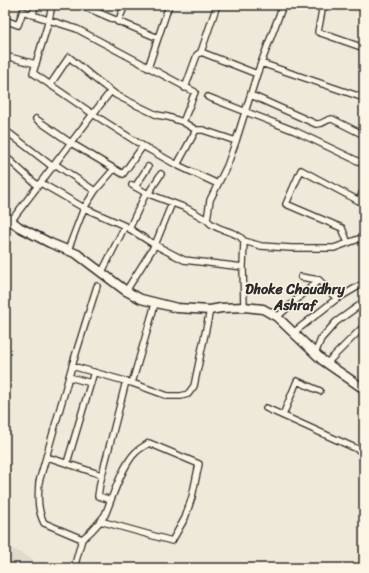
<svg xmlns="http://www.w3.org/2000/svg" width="369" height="573" viewBox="0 0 369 573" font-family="Sriracha,sans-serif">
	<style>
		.built { fill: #e0dacc }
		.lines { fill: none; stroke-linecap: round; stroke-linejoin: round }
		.street-casing { stroke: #2b2b2b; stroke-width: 8 }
		.secondary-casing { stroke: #2b2b2b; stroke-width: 11 }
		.street { stroke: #fcf5e5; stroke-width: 5.5 }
		.secondary { stroke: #fcf5e5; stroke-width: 8 }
		.labels { text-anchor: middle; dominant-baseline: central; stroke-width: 3; stroke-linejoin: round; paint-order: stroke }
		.neighbourhood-label { font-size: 14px; font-weight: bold; fill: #2b2b2b; stroke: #fcf5e5 }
	</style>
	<rect width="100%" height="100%" fill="#efe9da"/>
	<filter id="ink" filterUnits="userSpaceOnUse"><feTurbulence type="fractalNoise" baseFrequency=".025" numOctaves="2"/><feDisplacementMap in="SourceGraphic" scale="8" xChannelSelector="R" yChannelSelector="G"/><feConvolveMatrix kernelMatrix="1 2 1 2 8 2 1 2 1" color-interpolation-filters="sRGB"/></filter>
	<g filter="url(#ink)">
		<path class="built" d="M5,545L33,559L31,568H5Z"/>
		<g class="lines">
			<g class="street-casing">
				<path id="street" d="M35,5L33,15L77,29L195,92L183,122
					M85,5V7L158,38
					M217,5L201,52L257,74
					M323,5L318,32L364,48
					M5,20L18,25L23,11L33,15
					M118,22L125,5
					M5,56L36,64
					M261,63L364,98
					M148,68L169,5
					M50,85L69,57L94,78L116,95L128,101L157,115L168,117L183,122L196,130H203L236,141
					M185,88L197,55L201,52
					M111,91L93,114L143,146L177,165L218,184
					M251,95L316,124C324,125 325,119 332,119L364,135
					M208,97L295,131L364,164
					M36,119L71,143L123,174L143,146
					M5,130L53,167
					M5,156L38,186
					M55,164L95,191
					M177,165L196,130
					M41,183L84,208L125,226L102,272
					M132,185L146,193L186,208L207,220
					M135,187L148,167
					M148,194L161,174
					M11,221L93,114L33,73L49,20L52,5
					M125,226L155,245L184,260L243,267
					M129,229L146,193
					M244,241L261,246L291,248H334L364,237
					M348,243L342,228L286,204L301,170L359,201L364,189
					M68,250L84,208L95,191L114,169
					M301,277L319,280L337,299
					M126,291L155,245L172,203
					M244,307L243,267L244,241C242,239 240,236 237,235C228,230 214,229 207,220L210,200L227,166L236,141L257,74L283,5
					M277,317L319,280
					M293,333L335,300L364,283
					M315,354L321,339L336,322L364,302
					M327,363L364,326
					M72,366L132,383L168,396H181L188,394L194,386L210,310
					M69,377L91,383
					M132,383L155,304
					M266,408L364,452
					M283,415L297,381L320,391
					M47,457L102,475
					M67,463L94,372
					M111,500L98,496L100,483L126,381
					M82,539C92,532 97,525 105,515C112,498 123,464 136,452C140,448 145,446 149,443L199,464L192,497L185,518L172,541L100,521
					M74,568L82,539L44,523C37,509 38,497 39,482L72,366L97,286"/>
			</g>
			<g class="secondary-casing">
				<path id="secondary" d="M5,216L19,227L50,243L77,254L126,291L141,299L177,308L210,310L221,308L244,307L263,309L277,317L322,360L364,389"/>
			</g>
			<use href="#street" class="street"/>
			<use href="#secondary" class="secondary"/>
		</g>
	</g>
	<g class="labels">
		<g class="neighbourhood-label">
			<text x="295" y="289">Dhoke Chaudhry<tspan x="295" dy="16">Ashraf</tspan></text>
		</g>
	</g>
	<rect width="369" height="573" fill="none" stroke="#fcf5e5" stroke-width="20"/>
	<rect x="10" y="10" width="349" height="553" fill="none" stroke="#2b2b2b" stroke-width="1.5" filter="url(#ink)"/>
</svg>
